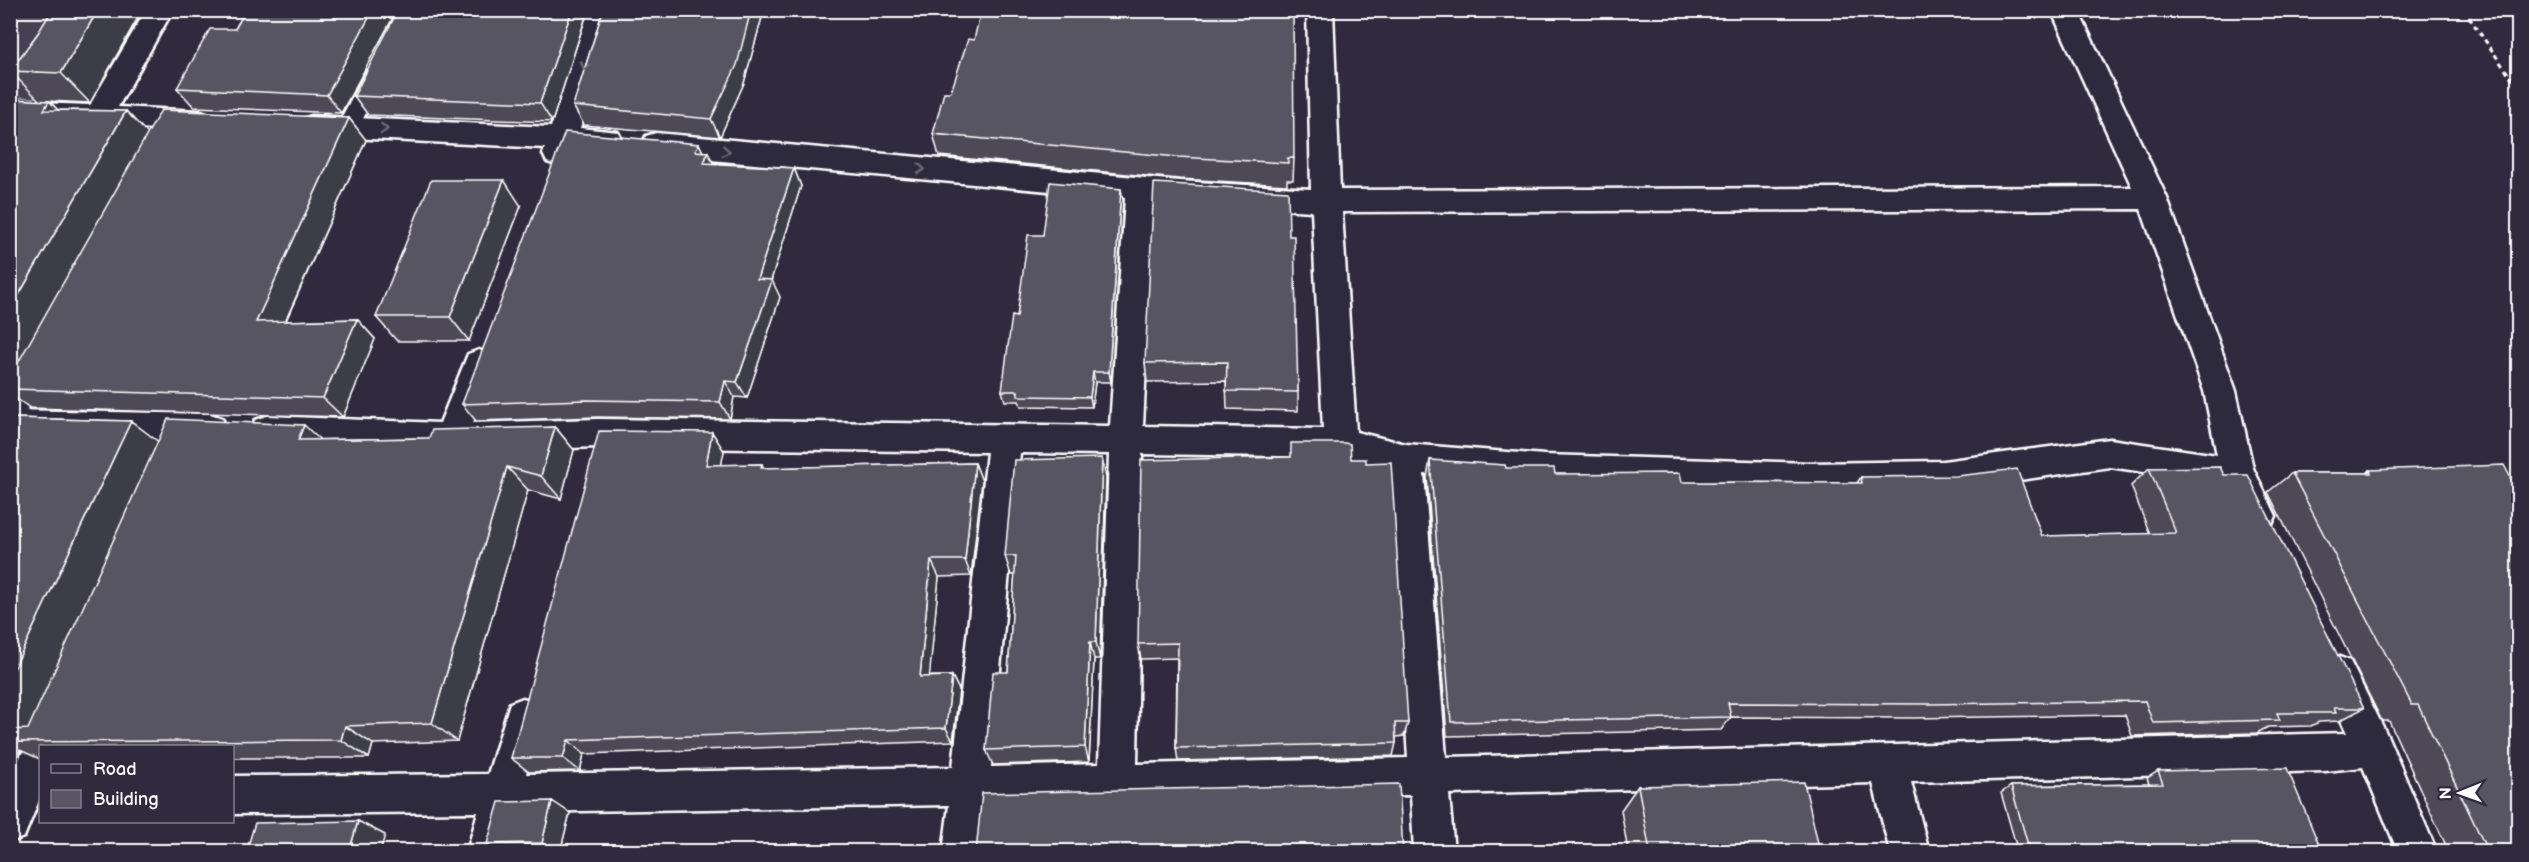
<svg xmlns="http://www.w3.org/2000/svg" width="2529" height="862" viewBox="0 0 2529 862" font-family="'Balsamiq Sans',sans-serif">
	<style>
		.green { fill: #464152; stroke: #a2a0a8; stroke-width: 1.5 }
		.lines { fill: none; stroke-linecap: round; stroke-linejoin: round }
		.service-casing { stroke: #fff; stroke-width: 4 }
		.minor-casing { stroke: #fff; stroke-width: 5 }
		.path { stroke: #fff; stroke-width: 3; stroke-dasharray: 5 4; stroke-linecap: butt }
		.service { fill: #2f2a3d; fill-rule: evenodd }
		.minor { fill: #2f2a3d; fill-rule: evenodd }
		.wall { fill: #4d4956; stroke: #fff; stroke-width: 1.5 }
		.shaded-wall { fill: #3e3c46; stroke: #fff; stroke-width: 1.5 }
		.building { fill: #595564; stroke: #fff; stroke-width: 1.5 }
		.oneway { stroke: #6d6a77 }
	</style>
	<rect width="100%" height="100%" fill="#2f2a3d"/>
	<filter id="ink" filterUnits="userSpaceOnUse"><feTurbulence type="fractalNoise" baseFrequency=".0167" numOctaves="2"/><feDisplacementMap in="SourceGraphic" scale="12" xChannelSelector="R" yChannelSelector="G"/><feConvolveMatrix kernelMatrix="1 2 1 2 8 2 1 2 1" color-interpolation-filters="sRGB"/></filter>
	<g filter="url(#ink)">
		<path class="green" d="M10,11H89L34,98L11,97Z"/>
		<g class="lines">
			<g class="service-casing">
				<path id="service" d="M375,67L383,70L386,75L358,128L355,134L347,136L339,134L336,128L364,75L367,70Z
					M36,359L45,362L48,369L19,424L10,426V392L27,362Z"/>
			</g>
			<g class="minor-casing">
				<path id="minor" d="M146,10H173L118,107L200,111L210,114L214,121L210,128L200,131L10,122V102L90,105Z
					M589,10H616L580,128L618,132L622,140L618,148L608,151L573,149L567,162L557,165L547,162L543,154L545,148L312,136L302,133L298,126L302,119L312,116L551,127Z
					M1307,10H1333L1340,190L2132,187L2051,10H2078L2167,198L2236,391L2253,468L2276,516L2271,527L2259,531L2247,527L2226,484L2110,467L1943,491L1810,493L1544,483L1424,474L1446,757L2347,733L2319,673L2324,661L2337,656L2350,661L2387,735L2437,852H2398L2363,767L2325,771L1911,782L1929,852H1890L1873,783L1449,794L1454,852H1414L1411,795L987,804L983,852H943L949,805L516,812L506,852H467L478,812L232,814V776L488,774L510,703L523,698L536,703L542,716L526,774L953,767L987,452L598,447L451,452L267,444L255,440L251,430L255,420L267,416L440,423L468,354L479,350L490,354L495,363L473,423L598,419L1110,426L1125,198L656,155L646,152L642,144L646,136L656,133L1179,181L1311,189ZM1154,201L1312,211L1323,429L1143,426ZM2141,209L2204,391L2217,455L2110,439L1943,461L1810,463L1544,455L1406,444L1356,432L1342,212ZM1020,453L1109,454L1099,764L991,767ZM1142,454L1340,457L1390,469L1408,758L1137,764Z
					M10,410L210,414L222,418L226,428L222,438L210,442L10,438Z
					M40,738L53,743L55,746H40V798L24,837L10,842V778L27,743Z"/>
			</g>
			<path class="path" d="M2464,10L2518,88"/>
			<use href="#service" class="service"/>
			<use href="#minor" class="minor"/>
		</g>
		<path class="wall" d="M246,10H397L341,113L194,107L177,88L235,29Z
			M588,10L552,122L368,115L354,96Z
			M603,10H764L744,83L720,137L584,125L573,106Z
			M38,33L90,103L49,101L58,110L126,111L147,134L349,118L366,140L286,321L357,319L375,339L343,417L30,408L10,394V99L40,101L10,71Z
			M933,134L1294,158L1293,180H1287V185L1179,179L939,156Z
			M699,144L703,152L713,163L794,168L801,186L771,280L780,297L747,398L734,397L730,419L598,417L476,421L462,404Z
			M1123,200L1111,382H1095L1092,407L1021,406L1019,401H1005L1002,391L1017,317L1043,235Z
			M521,206L469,341H397L376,317Z
			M1289,236L1298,392V411L1227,409L1226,381L1147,382L1145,363Z
			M10,418L131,421L158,442L429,438L555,427L574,450L561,499L528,490L457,741L373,744L369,758H232V747H40V759L20,750L16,760H10Z
			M724,451L721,465L762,464L764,468L975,463L982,481L971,576L939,577L929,676H952L959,690L953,741L584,754L580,771L529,772L511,758Z
			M1291,457L1351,459L1408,723L1404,736L1396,737V743L1393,756L1178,761L1176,748L1177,658L1141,659L1138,644Z
			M1430,460L1555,474L1682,482L1857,483L1861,477L2042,536L2150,534L2131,486L2149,468L2224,475L2364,708L2339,721L2319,722L2311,726L2268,727L2257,733L2132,736L2125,715L1913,718L1731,717L1721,730L1447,736L1427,477Z
			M2370,470L2518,852H2449L2389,721H2382L2268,492L2292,473H2367Z
			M1106,478L1100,659H1094L1089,762L993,765L986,750L1008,672L1015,575H1011L1005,556Z
			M2158,771L2322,852H2018L2001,793L2011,786L2149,784L2147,778Z
			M1638,786L1820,852H1628L1621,810Z
			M552,801L570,813L560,852H499L487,844Z"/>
		<path class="shaded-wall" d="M98,10H142L90,103L61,73Z
			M373,10H397L341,113L327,95Z
			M572,10H588L552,122L540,103Z
			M751,10H764L744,83L720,137L711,119Z
			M49,101L75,127L44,110Z
			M126,111L151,137L10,387V310Z
			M349,118L366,140L276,342L256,322Z
			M699,144L706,158L708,152L717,171L704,170L695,151Z
			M794,168L801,186L766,296L757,279Z
			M504,180L521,206L469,341L450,317Z
			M1121,189L1123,200L1111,382L1109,372Z
			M772,280L780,297L747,398L737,382Z
			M357,319L375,339L343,417L323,398Z
			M1093,372L1095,382L1092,407L1090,397Z
			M725,381L734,397L730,419L720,402Z
			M131,421L160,443L24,742H10V677Z
			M304,425L330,449L298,440Z
			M555,427L574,450L561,499L541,476Z
			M712,432L724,451L718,483L706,465Z
			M1102,458L1106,478L1100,659L1096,642Z
			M975,463L982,481L971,576L965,560Z
			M507,467L528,490L457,741L432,723Z
			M931,560L939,577L928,691L920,677Z
			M1090,642L1094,659L1089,762L1085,747Z
			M952,676L959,690L953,741L946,728Z
			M345,726L373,744L369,758L341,740Z
			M568,740L584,754L580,771L563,758Z
			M10,745L20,750L16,760L10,758Z
			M552,801L570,813L560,852H554L542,843Z
			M358,821L385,835L380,852H349Z"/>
		<path class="building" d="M52,10H98L61,73L10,71L38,33Z
			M246,10H373L327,95L177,88L210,29H235Z
			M398,10H572L540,103L354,96Z
			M603,10H751L737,65L711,119L573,106Z
			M981,10H1293L1294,158H1288V163L1178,157L933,134L944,92H951L968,39L974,40Z
			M10,99L49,101L44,110L126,111L10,310Z
			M161,110L349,118L256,322L357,319L323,398L10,389V377Z
			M565,132L699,144L695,151L708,152L704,163L794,168L757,279L772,280L737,382L725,381L720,402L586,400L462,404Z
			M431,180H504L450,317H376Z
			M1050,182L1121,189L1109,372H1093L1090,397L1018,396V391H1002L1012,316L1017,317L1028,235H1043Z
			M1154,183L1288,191L1289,236H1294L1298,392L1226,391L1227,362L1145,363Z
			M10,418L131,421L10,677Z
			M168,419L304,425L298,440L429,438L432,430L555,427L541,476L507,467L432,723L345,726L341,740L10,742V730L28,729Z
			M599,431L712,432L706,465L762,464L761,468L975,463L965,560H931L920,677L952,676L946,728L568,740L563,758H511Z
			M1291,443H1344L1350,444L1351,459H1366V463L1391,462L1408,723H1395L1396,743L1176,748L1178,643L1138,644L1141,460L1291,457Z
			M1102,458L1096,642H1090L1085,747L986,750L993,672H1008L1016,556H1005L1014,460Z
			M1430,460L1505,465L1506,468H1554L1555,474L1680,473L1682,482L1862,483L1861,477L1957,476L2017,469L2042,536L2176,533L2149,468L2220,467L2224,475H2248L2364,708H2334L2336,713H2277L2280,720L2153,723L2145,701L1928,704L1728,703L1731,717L1451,722Z
			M2504,465L2518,492V852H2488L2418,705H2412L2292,473H2371L2370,470Z
			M2287,768L2322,852H2030L2011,786L2163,784L2158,771Z
			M1804,782L1820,852H1650L1638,786Z
			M1399,784L1403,852H976L982,793Z
			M552,801L542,843L487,844L499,802Z
			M358,821L349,852H246L255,823Z"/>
		<defs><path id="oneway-chevron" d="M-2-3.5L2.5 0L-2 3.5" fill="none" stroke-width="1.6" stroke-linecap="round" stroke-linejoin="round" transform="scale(1.5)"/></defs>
		<g class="oneway">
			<use href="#oneway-chevron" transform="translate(585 66) rotate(108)"/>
			<use href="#oneway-chevron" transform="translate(384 129) rotate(2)"/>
			<use href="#oneway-chevron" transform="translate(726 151) rotate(5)"/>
			<use href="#oneway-chevron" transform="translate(921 169) rotate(5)"/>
		</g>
	</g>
	<rect width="2529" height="862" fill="none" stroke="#2f2a3d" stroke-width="36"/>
	<rect x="18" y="18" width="2493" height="826" fill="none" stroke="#fff" stroke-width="2" filter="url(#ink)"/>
	<rect x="39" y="745" width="195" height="78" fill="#2f2a3d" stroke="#827f8b" stroke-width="1.5"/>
	<rect x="51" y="764" width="30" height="9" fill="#2f2a3d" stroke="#827f8b" stroke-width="1.5"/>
	<text x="93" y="775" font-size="18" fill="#ffffff">Road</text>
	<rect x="51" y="790" width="30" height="18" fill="#595564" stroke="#827f8b" stroke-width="1.5"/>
	<text x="93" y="805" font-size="18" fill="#ffffff">Building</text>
	<g transform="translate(2460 793) rotate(269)" stroke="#2f2a3d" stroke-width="4.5" paint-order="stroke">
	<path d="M0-4.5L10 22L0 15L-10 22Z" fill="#ffffff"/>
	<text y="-9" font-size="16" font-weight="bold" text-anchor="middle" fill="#ffffff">N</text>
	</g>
</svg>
